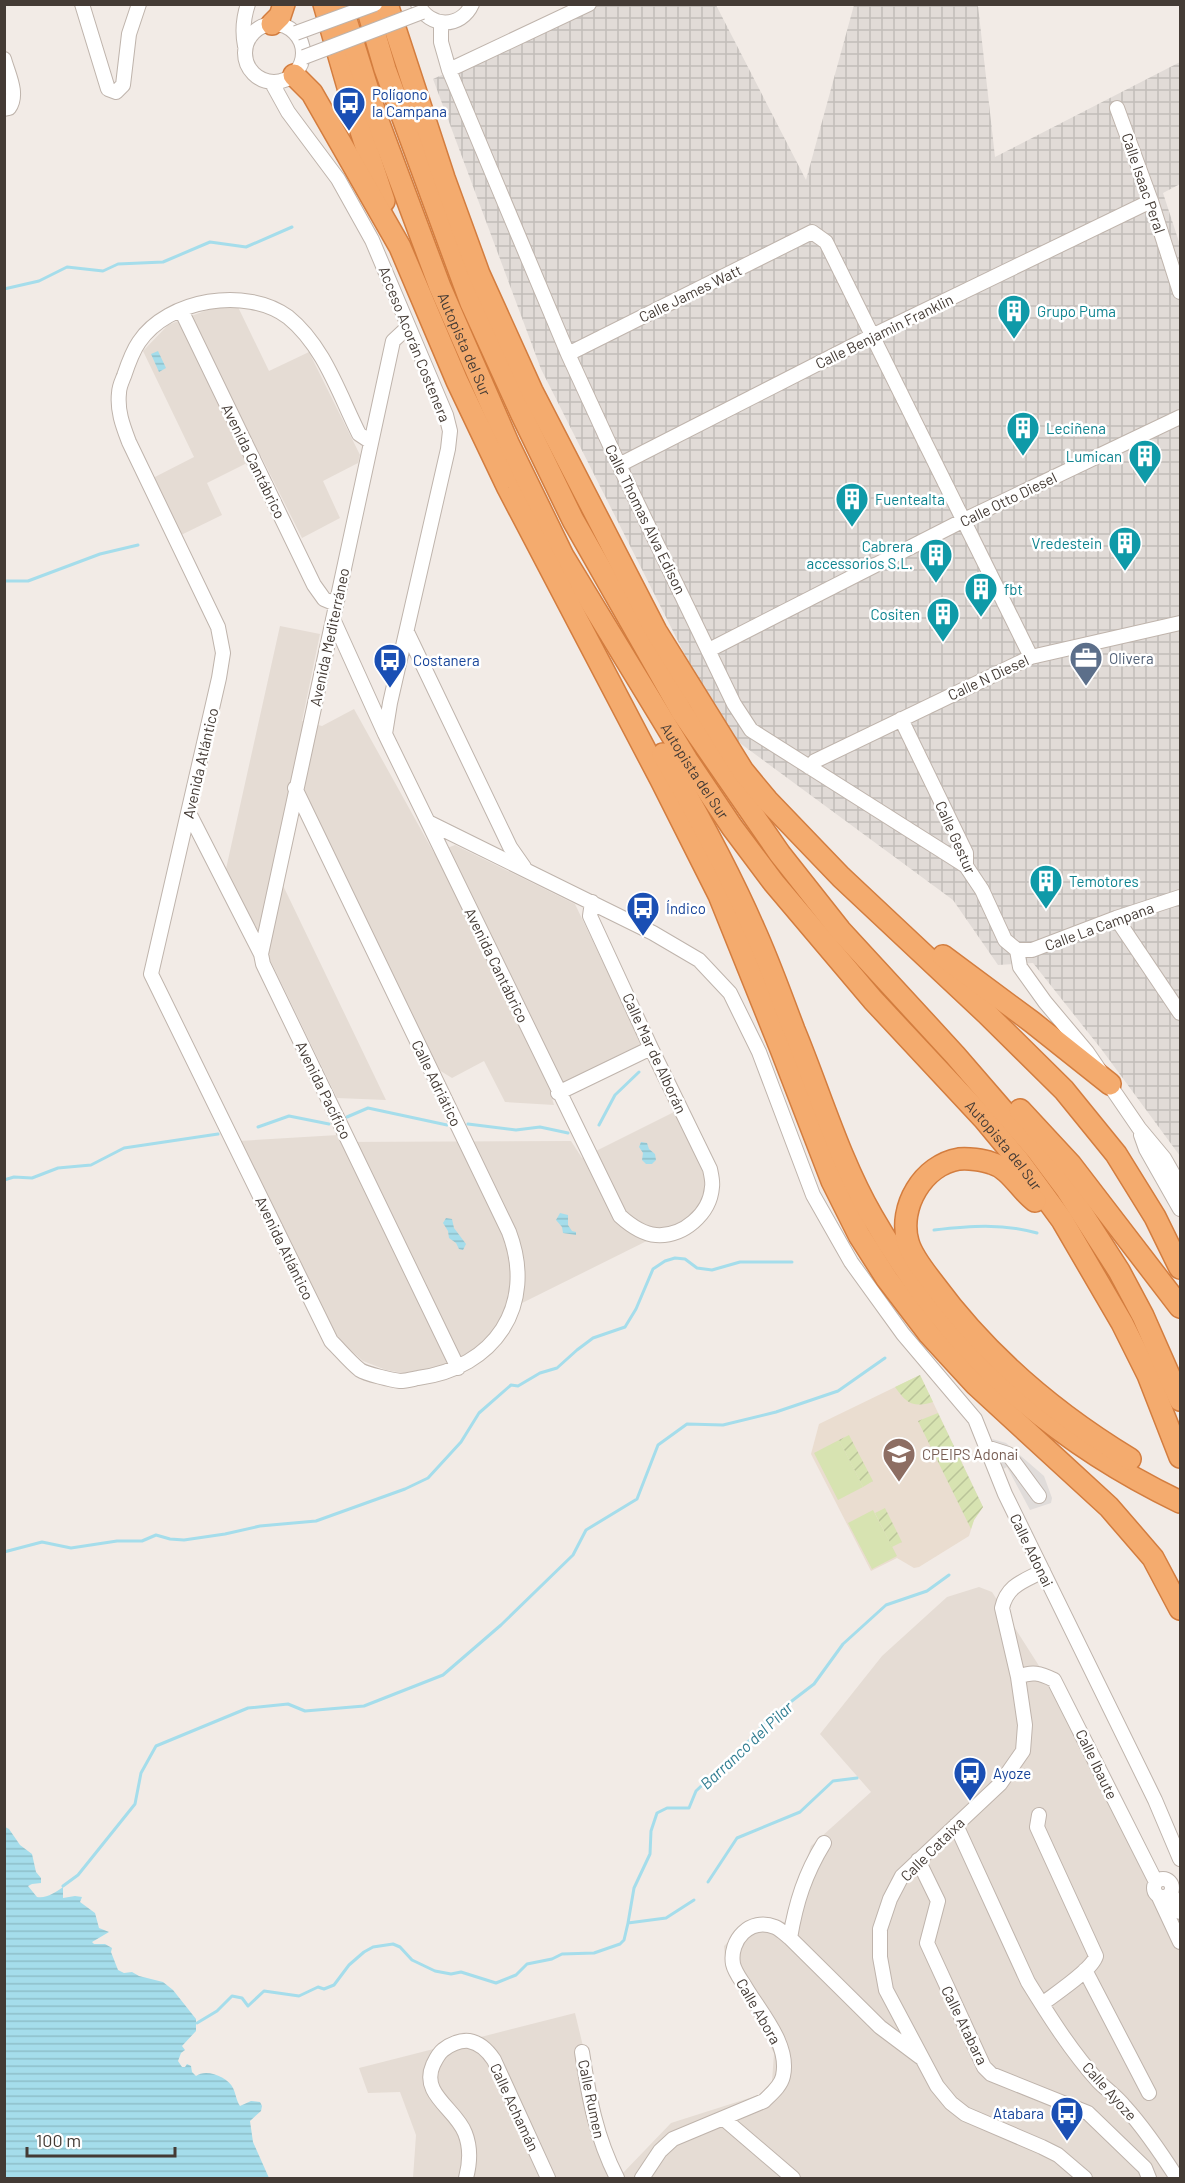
<svg xmlns="http://www.w3.org/2000/svg" width="1185" height="2183" viewBox="0 0 1185 2183" font-family="Barlow,sans-serif">
	<style>
		.residential { fill: #e5dcd4 }
		.industrial { fill: url(#industrial-grid) }
		.education { fill: #eaddd0 }
		.garden { fill: url(#garden-furrows) }
		.pitch { fill: #d7e3b1 }
		.parking { fill: #e0dcda }
		.water { fill: url(#water-rules) }
		.lines { fill: none; stroke-linecap: round; stroke-linejoin: round }
		.stream { stroke: #a5ddeb; stroke-width: 3 }
		.minor-casing { stroke: #bfb4ac; stroke-width: 16 }
		.highway-casing { stroke: #d37d3f; stroke-width: 24 }
		.minor { stroke: #fff; stroke-width: 14 }
		.highway { stroke: #f4ab6e; stroke-width: 21 }
		.minor-bridge-casing { stroke: #bfb4ac; stroke-width: 16; stroke-linecap: butt }
		.minor-bridge { stroke: #fff; stroke-width: 14 }
		.labels { text-anchor: middle; dominant-baseline: central; stroke-width: 5; stroke-linejoin: round; paint-order: stroke }
		.transit-label { font-size: 15px; fill: #164399; stroke: #fff; text-anchor: start }
		.street-label { font-size: 15px; fill: #443b35; stroke: #fff }
		.culture-label { font-size: 15px; fill: #0d838f; stroke: #fff; text-anchor: start }
		.service-label { font-size: 15px; fill: #4e5e75; stroke: #fff; text-anchor: start }
		.education-label { font-size: 15px; fill: #785e54; stroke: #fff; text-anchor: start }
		.water-label { font-size: 16px; font-style: italic; fill: #307d91; stroke: #fff }
	</style>
	<defs>
		<pattern id="industrial-grid" width="8" height="8" patternUnits="userSpaceOnUse" patternTransform="scale(1.5)"><rect width="8" height="8" fill="#e1dbd7"/><path d="M0 4h8M4 0v8" fill="none" stroke="#c2bdb9"/></pattern>
		<pattern id="garden-furrows" width="10" height="10" patternUnits="userSpaceOnUse" patternTransform="scale(1.5)"><rect width="10" height="10" fill="#d7e3b1"/><path d="M-1 1l2-2M0 10L10 0M9 11l2-2" fill="none" stroke="#bac499"/></pattern>
		<pattern id="water-rules" width="6" height="5" patternUnits="userSpaceOnUse" patternTransform="scale(1.5)"><rect width="6" height="5" fill="#a5ddeb"/><path d="M0 2.5h6" fill="none" stroke="#8fbfca"/></pattern>
	</defs>
	<rect width="100%" height="100%" fill="#f2ebe6"/>
	<path class="residential" d="M215,307H238L269,371L309,352L360,455L358,463L323,481L340,518L302,538L261,456L207,483L222,515L181,535L153,478L194,457L143,351L168,325Z
		M280,626L320,634L302,721L322,726L354,709L434,853L455,845L575,904L642,1044L550,1092L554,1105L505,1102L484,1061L452,1078L439,1070L308,816L292,802L277,873L386,1100L337,1098L226,869Z
		M676,1111L699,1157L705,1181L704,1200L687,1221L506,1311L497,1327L474,1349L446,1367L409,1374L386,1370L363,1361L339,1340L239,1141L338,1135L341,1142L571,1141L582,1158Z
		M979,1587L992,1592L1055,1691L1089,1761L1180,1938V2178H413L416,2135L400,2092L368,2093L359,2068L575,2013L603,2129L622,2174L671,2123L759,2095L772,2082L774,2053L726,1968L724,1946L750,1921L786,1922L811,1846L871,1792L820,1734L882,1656L947,1597Z"/>
	<path class="industrial" d="M973,4L978,6L995,157L1180,62V184L1163,193L1180,245V1156L1102,1050L1033,963L998,965L953,900L733,738L684,653L541,369L433,79L595,5H716L806,180L854,5Z"/>
	<path class="education" d="M920,1375L983,1507L974,1520L969,1536L919,1567L914,1568L897,1558L871,1571L811,1454L819,1424Z"/>
	<path class="garden" d="M920,1375L933,1402C913,1408 907,1404 895,1387Z
		M938,1413L983,1507L974,1520L971,1529L918,1421Z
		M849,1435L873,1481L863,1487L839,1440Z
		M885,1508L902,1542L892,1547L875,1513Z"/>
	<path class="pitch" d="M839,1440L863,1487L838,1500L814,1453Z
		M873,1510L897,1556L872,1569L848,1523Z"/>
	<path class="parking" d="M992,1439L1006,1443L1044,1476L1052,1498L1051,1503L1030,1510L1007,1467L1001,1470Z"/>
	<path class="water" d="M158,351L166,368L159,372L151,354Z
		M641,1142L647,1143L649,1149L655,1154L656,1160L652,1164H646L642,1160L643,1153L639,1147Z
		M560,1213L568,1215V1225L572,1231L576,1232V1235L563,1233L562,1227L556,1220Z
		M446,1218L452,1219L454,1228L466,1244L463,1250L459,1249L456,1243L449,1238L448,1231L443,1223Z
		M5,1827L9,1829L20,1845L32,1854L36,1872L41,1878V1883L32,1884L28,1886L37,1897C46,1899 56,1892 63,1887V1898L75,1896L82,1897L80,1902L95,1913L99,1928L109,1932L92,1942L94,1944H105L112,1948L111,1952L118,1970L124,1973L132,1972L139,1976L163,1982L173,1990L196,2019V2031L182,2046L185,2050L181,2053L178,2061L182,2067H185L187,2064L191,2066L192,2072L196,2076C206,2068 228,2077 233,2088C236,2094 236,2100 240,2106L251,2101L260,2102L262,2106L261,2111L250,2121L253,2142L269,2178H5Z"/>
	<g class="lines">
		<path class="stream" d="M4,289L39,281L67,267L103,271L118,264L163,262L210,242L246,247L292,227
			M4,581H28L100,554L138,545
			M347,1117L368,1108L447,1125
			M468,1124L516,1130L540,1127L568,1133
			M599,1125L615,1095L639,1072
			M258,1127L289,1116L329,1124
			M4,1180L14,1177L32,1178L58,1168L91,1165L124,1148L218,1134
			M934,1230C969,1226 1002,1223 1037,1233
			M4,1552L42,1542L71,1548L117,1541H142L156,1535L170,1539L184,1540L225,1534L260,1526L316,1521L405,1489L428,1478L461,1442L479,1413L511,1385L518,1386L540,1373L557,1368L577,1350L593,1338L625,1327L636,1309L653,1269L665,1261L675,1258L685,1259L697,1268L712,1270L740,1262H792
			M708,1882L737,1838L800,1812L833,1781L857,1778
			M63,1886L78,1875L135,1804L141,1773L156,1746L248,1708L288,1704L305,1711L364,1706L443,1675L501,1625L573,1555L586,1530L637,1499L658,1445L687,1424L723,1425L776,1412L838,1391L885,1358
			M628,1923L666,1918L694,1900
			M197,2023L217,2011L232,1996L242,1998L248,2006L264,1991L299,1996L318,1987L324,1989L334,1985L349,1965L364,1952L373,1947L393,1944L400,1947L412,1960L435,1971L451,1974L461,1972L496,1983L516,1975L527,1964L552,1959L562,1954L594,1953L620,1944L624,1940L628,1923L634,1888L650,1854L651,1831L657,1813L667,1808H689L696,1791L753,1737L767,1720L814,1684L843,1644L886,1605L927,1591L949,1575"/>
		<g class="minor-casing">
			<path id="minor" d="M82,4L108,89L116,92L123,85L129,34L139,4
				M418,4C429,28 461,29 472,4
				M441,23V42L449,70L568,354L619,465L734,704L751,730L966,866
				M245 53a29 29 0 1 1 58 0a29 29 0 1 1-58 0Z
				M245,46C242,31 243,19 248,4
				M4,59C8,74 19,94 9,108L4,109
				M449,70L589,4
				M272,83L288,112L338,179L372,240L446,415L450,431L448,449L390,703L385,734
				M1117,108L1151,201L1180,292
				M181,310L314,585L324,599L336,604
				M568,354L812,232L826,242L1031,657
				M619,465L872,336L1151,201
				M333,619L385,734L620,1216C630,1225 642,1234 656,1235C683,1237 710,1214 712,1187C713,1182 711,1174 710,1169L651,1048L590,916L592,902
				M407,632L510,847L524,867
				M709,650L964,520L1180,417
				M901,719L966,853V866L982,890L1005,940L1017,950
				M809,767L815,761L1031,657L1180,623
				M295,788L509,1232C537,1306 494,1368 418,1378C413,1379 406,1381 400,1381C392,1380 366,1374 360,1370C350,1362 340,1350 331,1341L151,974L219,678L223,653L218,627L129,442C123,426 117,411 119,393C119,387 122,381 124,376C128,364 132,352 139,342C168,299 246,286 288,317C324,346 339,394 359,434L371,442
				M189,813L261,954L263,964L458,1368
				M428,822L653,933L699,960L730,993L759,1052L813,1195L851,1262L903,1334L975,1419L1005,1494L1155,1800L1180,1859
				M1116,918L1180,1013
				M1017,950L1020,967L1045,1002L1087,1052L1139,1128L1164,1158L1180,1186
				M1017,950H1032L1116,918L1180,897
				M261,954L393,341L408,327
				M558,1093L651,1048
				M1141,1135L1146,1149L1180,1209
				M986,1447L1008,1454L1039,1496
				M1043,1571C1024,1581 1007,1585 1002,1608L1018,1677L1025,1725L1023,1751L1000,1784L902,1876L890,1899L880,1929V1957L886,1990L937,2086L951,2103L965,2114L1042,2147L1058,2155L1085,2178
				M1018,1677C1032,1671 1040,1673 1054,1680L1156,1882
				M1039,1815L1037,1827L1096,1956C1092,1970 1055,1994 1042,2004
				M956,1825L1028,1982C1049,2016 1071,2051 1098,2081C1107,2090 1117,2097 1125,2107C1145,2129 1161,2153 1177,2178
				M918,1860L938,1901L927,1943L984,2067L991,2074L1088,2113L1145,2168L1149,2178
				M1154 1888a9 9 0 1 1 18 0a9 9 0 1 1-18 0Z
				M1171,1893L1180,1912
				M1159,1897L1180,1942
				M790,1938C796,1902 805,1874 824,1843
				M1085,1970L1149,2093
				M582,2052C589,2098 596,2137 617,2178
				M724,2119L793,2178
				M466,2178C470,2163 471,2148 465,2133C456,2109 420,2094 433,2065C436,2059 438,2054 443,2050C451,2044 459,2040 469,2041C481,2043 488,2051 494,2060L548,2178
				M642,2178L660,2151L673,2139L764,2101C771,2094 781,2086 783,2076C790,2045 761,2013 746,1988C742,1981 735,1973 733,1964C729,1940 750,1917 775,1927C780,1929 785,1934 790,1938L880,2027L920,2057"/>
		</g>
		<g class="highway-casing">
			<g id="highway">
				<path d="M324,4L358,122L384,201"/>
				<path id="s1" d="M341,4L376,116L440,287L508,443L563,556L687,760L732,827L774,883L873,1000L984,1119L1018,1160L1062,1220L1122,1323L1148,1375L1180,1457"/>
				<path d="M366,4L385,69L471,303L522,415L573,520L682,712L780,854L840,930L955,1055L1037,1150L1067,1190L1119,1271L1143,1316L1180,1400"/>
				<path d="M387,4L444,178L479,274L532,391L656,631L743,771L767,800L841,877L986,1013L1064,1090L1116,1154L1155,1217L1180,1268"/>
				<path d="M272,24L280,16L284,4"/>
				<path d="M294,75L312,93L400,247L457,381L508,488L661,780L719,895L781,1049L832,1181L859,1235L887,1279L929,1334L975,1384L1109,1507L1153,1558L1180,1609"/>
				<path d="M663,754C696,811 728,869 754,929C769,962 781,996 794,1030C819,1090 839,1159 872,1216C947,1346 1045,1437 1180,1502"/>
				<path d="M943,956L1032,1022L1110,1084"/>
				<path d="M1020,1110L1071,1165L1180,1307"/>
				<path d="M1035,1201C1020,1190 1010,1168 991,1163C983,1160 968,1158 959,1159C923,1165 898,1207 908,1242C912,1257 925,1272 934,1284C987,1356 1054,1413 1130,1459"/>
			</g>
		</g>
		<use href="#minor" class="minor"/>
		<use href="#highway" class="highway"/>
		<g class="minor-bridge-casing">
			<path id="minor-bridge" d="M296,33L375,4
				M304,57L422,12"/>
		</g>
		<use href="#minor-bridge" class="minor-bridge"/>
	</g>
	<defs>
		<g id="bus-pin" transform="scale(1.725)"><path d="M0 17L-7.5 6A9.5 9.5 0 1 1 7.5 6Z" fill="#1a4fb4" stroke="#fff"/><path d="M-5-6H5V4H4V6H2V4H-2V6H-4V4H-5ZM-3.5-4V0h7V-4ZM-3.5 1.2v1.5H-2V1.2ZM2 1.2v1.5H3.5V1.2Z" fill="#fff"/></g>
		<g id="building-pin" transform="scale(1.725)"><path d="M0 17L-7.5 6A9.5 9.5 0 1 1 7.5 6Z" fill="#0f9aa8" stroke="#fff"/><path d="M-4-6H4V6H1V3H-1V6H-4ZM-2.5-4.3h1.7v1.8h-1.7ZM.8-4.3h1.7v1.8H.8ZM-2.5-1h1.7V.8h-1.7ZM.8-1h1.7V.8H.8Z" fill="#fff"/></g>
		<g id="office-pin" transform="scale(1.725)"><path d="M0 17L-7.5 6A9.5 9.5 0 1 1 7.5 6Z" fill="#5c6f8a" stroke="#fff"/><path d="M-6-3h4V-5.5h4V-3h4V5H-6ZM-1-4.5V-3h2v-1.5ZM-6 0V1H6V0Z" fill="#fff"/></g>
		<g id="school-pin" transform="scale(1.725)"><path d="M0 17L-7.5 6A9.5 9.5 0 1 1 7.5 6Z" fill="#8d6e63" stroke="#fff"/><path d="M0-5L7-2L0 1L-7-2ZM-4 1L0 2.5L4 1V4Q0 6-4 4Z" fill="#fff"/></g>
	</defs>
	<g fill-rule="evenodd">
		<use href="#bus-pin" x="349" y="103"/>
		<use href="#building-pin" x="1014" y="311"/>
		<use href="#building-pin" x="1023" y="428"/>
		<use href="#building-pin" x="1145" y="456"/>
		<use href="#building-pin" x="852" y="499"/>
		<use href="#building-pin" x="1125" y="543"/>
		<use href="#building-pin" x="936" y="555"/>
		<use href="#building-pin" x="981" y="589"/>
		<use href="#building-pin" x="943" y="614"/>
		<use href="#office-pin" x="1086" y="658"/>
		<use href="#bus-pin" x="390" y="660"/>
		<use href="#building-pin" x="1046" y="881"/>
		<use href="#bus-pin" x="643" y="908"/>
		<use href="#school-pin" x="899" y="1454"/>
		<use href="#bus-pin" x="970" y="1773"/>
		<use href="#bus-pin" x="1067" y="2113"/>
	</g>
	<g class="labels">
		<g class="transit-label">
			<text x="372" y="94">Polígono<tspan x="372" dy="17">la Campana</tspan></text>
			<text x="413" y="660">Costanera</text>
			<text x="666" y="908">Índico</text>
			<text x="993" y="1773">Ayoze</text>
			<text x="1044" y="2113" text-anchor="end">Atabara</text>
		</g>
		<g class="street-label">
			<text transform="translate(1144 183) rotate(71)">Calle Isaac Peral</text>
			<text transform="translate(690 293) rotate(-26)">Calle James Watt</text>
			<text transform="translate(884 331) rotate(-26)">Calle Benjamin Franklin</text>
			<text transform="translate(415 344) rotate(68)">Acceso Acorán Costenera</text>
			<text stroke="none"><textPath href="#s1" startOffset="362">Autopista del Sur</textPath></text>
			<text transform="translate(254 461) rotate(64)">Avenida Cantábrico</text>
			<text transform="translate(1008 499) rotate(-26)">Calle Otto Diesel</text>
			<text transform="translate(646 519) rotate(64)">Calle Thomas Alva Edison</text>
			<text transform="translate(329 637) rotate(-78)">Avenida Mediterráneo</text>
			<text transform="translate(988 677) rotate(-25)">Calle N Diesel</text>
			<text transform="translate(200 763) rotate(-77)">Avenida Atlántico</text>
			<text stroke="none"><textPath href="#s1" startOffset="848">Autopista del Sur</textPath></text>
			<text transform="translate(956 837) rotate(66)">Calle Gestur</text>
			<text transform="translate(1099 926) rotate(-20)">Calle La Campana</text>
			<text transform="translate(497 965) rotate(64)">Avenida Cantábrico</text>
			<text transform="translate(655 1053) rotate(65)">Calle Mar de Alborán</text>
			<text transform="translate(437 1083) rotate(64)">Calle Adriático</text>
			<text transform="translate(324 1090) rotate(64)">Avenida Pacífico</text>
			<text stroke="none"><textPath href="#s1" startOffset="1334">Autopista del Sur</textPath></text>
			<text transform="translate(285 1248) rotate(64)">Avenida Atlántico</text>
			<text transform="translate(1032 1550) rotate(64)">Calle Adonai</text>
			<text transform="translate(1097 1764) rotate(64)">Calle Ibaute</text>
			<text transform="translate(932 1849) rotate(-45)">Calle Cataixa</text>
			<text transform="translate(759 2011) rotate(60)">Calle Abora</text>
			<text transform="translate(965 2025) rotate(64)">Calle Atabara</text>
			<text transform="translate(1110 2091) rotate(48)">Calle Ayoze</text>
			<text transform="translate(592 2099) rotate(78)">Calle Rumen</text>
			<text transform="translate(515 2107) rotate(65)">Calle Achamán</text>
		</g>
		<g class="culture-label">
			<text x="1037" y="311">Grupo Puma</text>
			<text x="1046" y="428">Leciñena</text>
			<text x="1122" y="456" text-anchor="end">Lumican</text>
			<text x="875" y="499">Fuentealta</text>
			<text x="1102" y="543" text-anchor="end">Vredestein</text>
			<text x="913" y="546" text-anchor="end">Cabrera<tspan x="913" dy="17">accessorios S.L.</tspan></text>
			<text x="1004" y="589">fbt</text>
			<text x="920" y="614" text-anchor="end">Cositen</text>
			<text x="1069" y="881">Temotores</text>
		</g>
		<g class="service-label">
			<text x="1109" y="658">Olivera</text>
		</g>
		<g class="education-label">
			<text x="922" y="1454">CPEIPS Adonai</text>
		</g>
		<g class="water-label">
			<text transform="translate(746 1745) rotate(-43)">Barranco del Pilar</text>
		</g>
	</g>
	<rect width="1185" height="2183" fill="none" stroke="#443b35" stroke-width="12"/>
	<path d="M27 2147v9h148v-9" fill="none" stroke="#443b35" stroke-width="3"/>
	<text x="36" y="2147" font-size="18" fill="#443b35" stroke="#ffffff" stroke-width="4.5" paint-order="stroke">100 m</text>
</svg>
